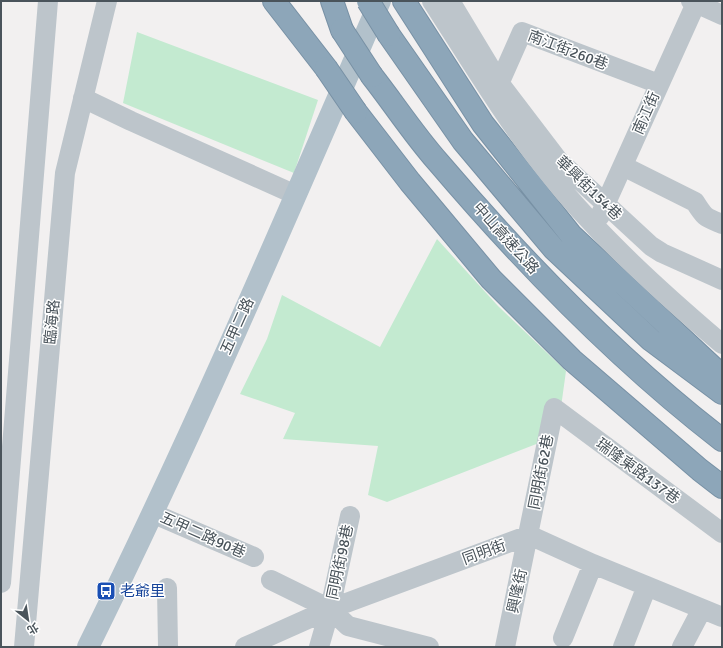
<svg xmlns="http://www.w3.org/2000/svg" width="723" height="648" font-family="Signika,'Noto Sans TC',sans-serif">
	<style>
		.green { fill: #c3ead0 }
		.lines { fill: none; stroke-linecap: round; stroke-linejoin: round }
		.highway-casing { stroke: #7891a5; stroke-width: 24 }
		.minor { stroke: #bdc5cb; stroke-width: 20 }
		.major { stroke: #b2c1cb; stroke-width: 22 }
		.highway { stroke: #8da6b9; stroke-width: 22 }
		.highway-bridge-casing { stroke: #7891a5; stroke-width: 24; stroke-linecap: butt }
		.highway-bridge { stroke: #8da6b9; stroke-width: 22 }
		.labels { text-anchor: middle; stroke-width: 3; stroke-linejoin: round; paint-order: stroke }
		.street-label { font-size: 15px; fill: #4a545b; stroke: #fff }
		.transit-label { font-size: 15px; fill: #164399; stroke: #fff; text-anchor: start }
	</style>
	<rect width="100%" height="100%" fill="#f2f0f0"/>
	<path class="green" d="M137,32L318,100L294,173L123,103Z
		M437,239L498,306L566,371L557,436L387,502L368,495L378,446L283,439L295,413L240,394L267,339L282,295L380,347Z"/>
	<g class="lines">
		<defs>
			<path id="highway" d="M274,1L326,68
				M332,1L342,30
				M404,1L483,124L571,235L722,376
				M389,35L463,141L554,249L651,340L722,393
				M372,76C394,104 414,135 438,162C524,263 617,359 722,440
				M356,112L410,182L491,279L572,360L700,470L722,487"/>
		</defs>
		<use href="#highway" class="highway-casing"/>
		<path class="minor" d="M432,1C470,60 506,120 549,174C599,236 662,293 722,344
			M450,1L500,84L558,160L651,246L662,253L722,280
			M691,1L722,15
			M495,93L522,32L659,84
			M83,98L131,121L296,195
			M623,166L695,202C705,218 705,217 722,224
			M600,216L697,1
			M152,513L254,557
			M271,580L330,609L348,626L429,647
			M1,583L48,1
			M167,588L168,647
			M563,638L593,564
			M24,647L65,173L107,1
			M245,647L330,609L529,535L593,564L722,617
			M319,647L330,609L350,516
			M505,647L554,408L722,533
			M623,647L647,586
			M682,647L702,609"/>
		<path class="major" d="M88,647C193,435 286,218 380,1"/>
		<use href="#highway" class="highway"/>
		<defs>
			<path id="highway-bridge" d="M368,1L389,35
				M342,30L372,76
				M326,68L356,112"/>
		</defs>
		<use href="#highway-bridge" class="highway-bridge-casing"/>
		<use href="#highway-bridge" class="highway-bridge"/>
	</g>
	<defs>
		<symbol id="bus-square" viewBox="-11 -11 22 22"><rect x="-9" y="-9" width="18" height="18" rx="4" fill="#1a4fb4" stroke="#fff"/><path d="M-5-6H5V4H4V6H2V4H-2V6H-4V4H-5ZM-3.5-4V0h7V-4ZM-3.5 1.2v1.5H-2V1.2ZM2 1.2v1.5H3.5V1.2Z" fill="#fff"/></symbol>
	</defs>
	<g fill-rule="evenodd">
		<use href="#bus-square" x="95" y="580" width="22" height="22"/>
	</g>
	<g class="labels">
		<g class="street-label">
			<text transform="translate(568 50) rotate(21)" y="5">南江街260巷</text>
			<text transform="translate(646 113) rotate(-66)" y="5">南江街</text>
			<text transform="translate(589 188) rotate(44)" y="5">華興街154巷</text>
			<text transform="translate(506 238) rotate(48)" y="5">中山高速公路</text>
			<text transform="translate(52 322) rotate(-85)" y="5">臨海路</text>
			<text transform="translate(237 326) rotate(-66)" y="5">五甲二路</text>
			<text transform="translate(638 471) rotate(36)" y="5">瑞隆東路137巷</text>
			<text transform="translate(541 472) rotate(-79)" y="5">同明街62巷</text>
			<text transform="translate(203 535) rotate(24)" y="5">五甲二路90巷</text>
			<text transform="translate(484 552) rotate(-20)" y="5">同明街</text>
			<text transform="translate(340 562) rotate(-78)" y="5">同明街98巷</text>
			<text transform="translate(517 591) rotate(-78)" y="5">興隆街</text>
		</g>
		<g class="transit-label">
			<text x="120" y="596">老爺里</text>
		</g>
	</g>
	<rect width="723" height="648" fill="none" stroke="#4a545b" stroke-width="4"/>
	<g transform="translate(28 620) rotate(150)" stroke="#ffffff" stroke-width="3" paint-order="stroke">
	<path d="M0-3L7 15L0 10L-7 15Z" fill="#4a545b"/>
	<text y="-6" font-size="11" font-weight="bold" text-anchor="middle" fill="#4a545b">北</text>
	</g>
</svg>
